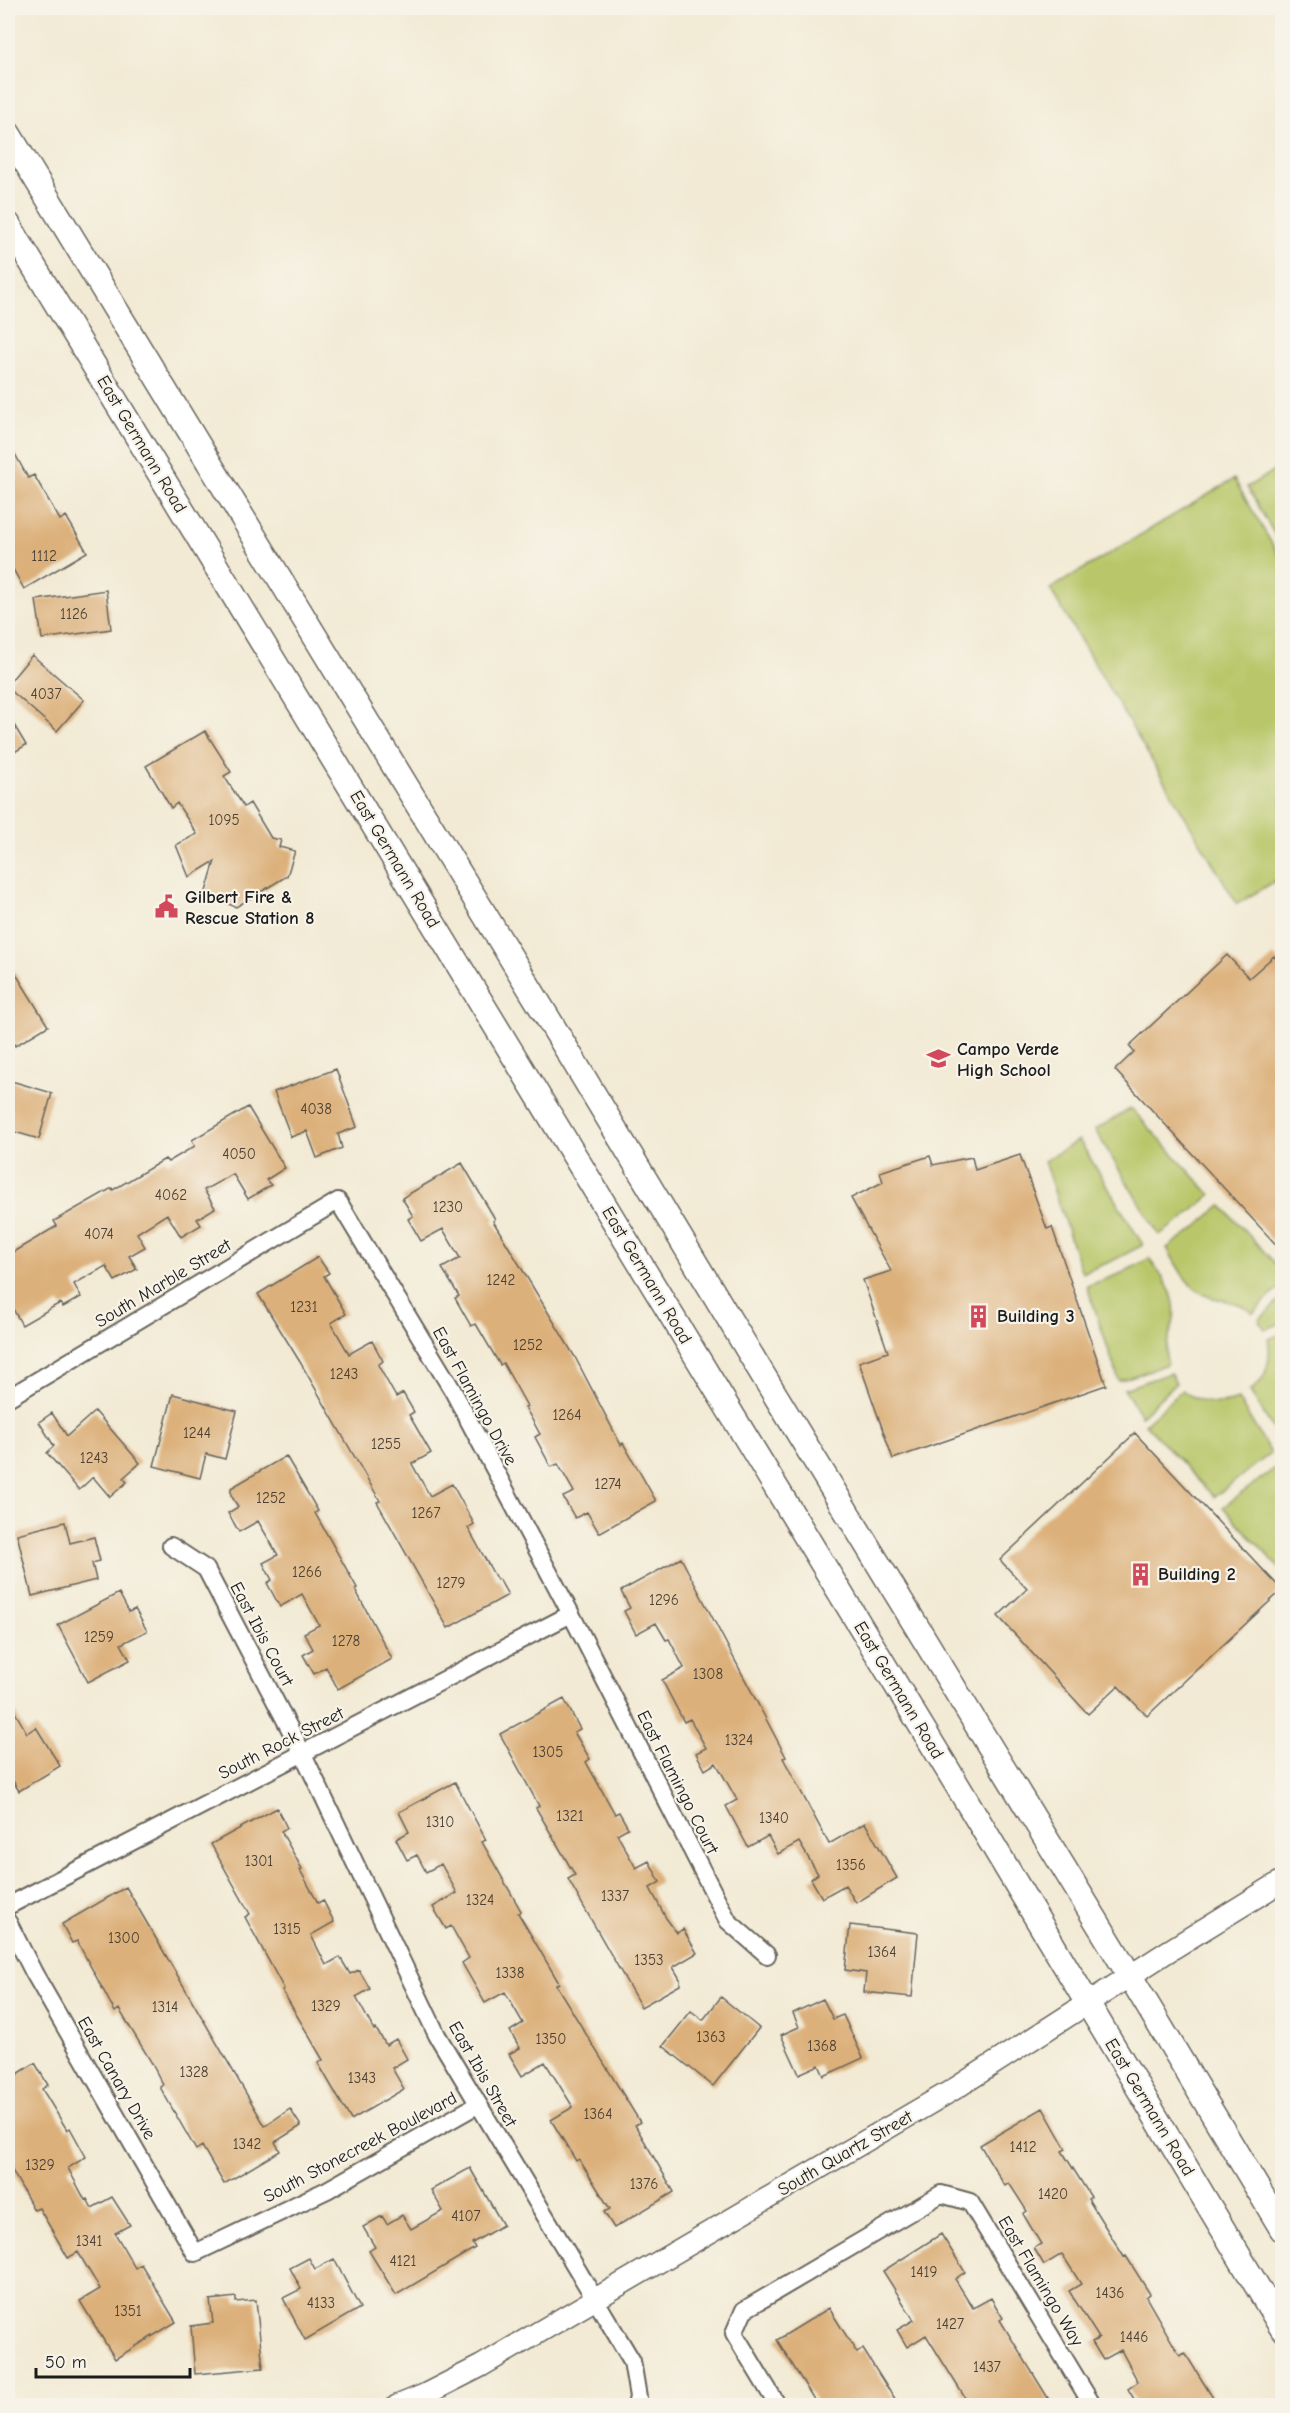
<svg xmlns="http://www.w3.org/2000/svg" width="1290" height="2413" font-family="'Comic Neue',sans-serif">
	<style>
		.green { fill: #b9c76a; stroke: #6a7243; stroke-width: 1.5 }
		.building { fill: #dcb07a }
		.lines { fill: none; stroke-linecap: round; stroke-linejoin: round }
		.minor-casing { stroke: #67645c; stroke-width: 20 }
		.tertiary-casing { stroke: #67645c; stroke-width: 24 }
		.secondary-casing { stroke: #67645c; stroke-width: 27 }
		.minor { stroke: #fff; stroke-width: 16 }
		.tertiary { stroke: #fff; stroke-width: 21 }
		.secondary { stroke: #fff; stroke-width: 24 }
		.labels { text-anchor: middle; stroke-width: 4.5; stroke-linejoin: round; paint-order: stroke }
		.number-label { font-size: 15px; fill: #4c4134 }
		.street-label { font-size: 18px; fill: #1c1c1c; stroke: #f7f3e8 }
		.poi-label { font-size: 18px; font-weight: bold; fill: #1c1c1c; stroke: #f7f3e8; text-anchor: start }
	</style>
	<rect width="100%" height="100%" fill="#f7f3e8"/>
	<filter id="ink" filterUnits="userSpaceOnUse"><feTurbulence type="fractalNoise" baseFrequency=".0167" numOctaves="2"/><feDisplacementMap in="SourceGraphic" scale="12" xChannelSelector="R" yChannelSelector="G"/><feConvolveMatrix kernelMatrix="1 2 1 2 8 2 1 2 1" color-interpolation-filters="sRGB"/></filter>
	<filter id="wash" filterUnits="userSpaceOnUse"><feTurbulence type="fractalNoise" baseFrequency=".008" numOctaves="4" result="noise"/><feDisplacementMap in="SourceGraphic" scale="24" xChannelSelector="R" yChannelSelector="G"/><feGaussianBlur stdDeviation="1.35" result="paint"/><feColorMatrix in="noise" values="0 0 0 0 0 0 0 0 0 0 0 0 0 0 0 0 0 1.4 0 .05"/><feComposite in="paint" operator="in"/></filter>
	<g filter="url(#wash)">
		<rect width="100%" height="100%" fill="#f2ead4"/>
		<path class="green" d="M1282,466V547L1247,487Z
			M1234,479L1282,561V877L1237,904L1050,589Z
			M1131,1108L1211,1195L1183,1219L1159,1235L1095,1130Z
			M1079,1140L1143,1245L1112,1261L1082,1273L1044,1161Z
			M1221,1205L1282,1271V1285L1253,1313C1241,1302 1228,1302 1213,1298C1188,1291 1179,1269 1167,1248L1193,1230Z
			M1150,1258C1161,1276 1178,1295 1174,1318C1171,1335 1163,1346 1167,1364L1119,1381L1087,1286L1122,1273Z
			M1282,1298V1323L1265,1329L1259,1320Z
			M1282,1334V1444L1250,1391C1267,1380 1272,1358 1268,1339Z
			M1170,1373L1176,1383L1141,1416L1124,1389Z
			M1182,1390C1198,1403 1219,1407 1238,1399L1271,1453L1214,1497L1145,1424Z
			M1278,1466L1282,1474V1571L1223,1507Z"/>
		<g id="blocks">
			<path class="building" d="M8,441L28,478L34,475L60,520L66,516L87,552L24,589L8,560Z
				M106,590L111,629L42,639L36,600Z
				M32,655L84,700L57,731L8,688V684Z
				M8,715L26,745L8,756Z
				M205,731L231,772L224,776L244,807L250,803L271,838L281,840L279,847L295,851L287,876L236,907L205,895L215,861L189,877L176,845L197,834L177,803L171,808L146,766Z
				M1227,955L1249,978L1274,956L1282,965V1251L1115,1070L1134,1052L1129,1046Z
				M8,961L48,1026L15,1046L8,1034Z
				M336,1069L357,1127L338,1134L342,1148L317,1158L307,1131L291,1137L274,1092Z
				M8,1080L52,1093L39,1139L8,1130Z
				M248,1107L285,1168L266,1180L271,1185L248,1199L233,1174L204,1190L215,1208L197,1219L201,1225L181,1237L167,1214L137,1233L145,1247L129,1256L137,1269L115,1281L106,1266L74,1284L81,1297L63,1307L60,1303L22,1325L8,1300V1255L57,1226L54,1221L112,1188L113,1190L165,1159L168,1162L195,1146L192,1140Z
				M1020,1155L1047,1229L1052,1227L1106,1385L893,1459L859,1362L888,1352L863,1280L891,1271L851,1198L883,1182L880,1172L930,1156L933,1165L972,1157L975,1170Z
				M462,1163L495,1219L493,1221L575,1357L621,1445L623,1443L656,1501L599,1533L587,1512L575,1518L563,1497L574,1492L558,1464L551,1467L535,1437L540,1434L525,1407L527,1406L503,1363L500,1365L476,1324L471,1326L455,1298L459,1296L442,1268L460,1258L443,1229L421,1241L408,1219L413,1216L402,1198Z
				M318,1257L329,1273L324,1276L346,1314L331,1323L349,1354L372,1341L383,1361L378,1365L396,1397L403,1393L414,1412L409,1415L431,1453L412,1464L430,1496L452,1484L474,1524L468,1528L497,1580L499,1579L508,1595L448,1628L377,1502L380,1501L300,1362L258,1294Z
				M173,1394L237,1411L225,1459L206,1454L200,1478L154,1466Z
				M95,1411L140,1463L123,1478L127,1482L110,1497L93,1477L79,1490L47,1453L54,1446L39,1422L52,1413L67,1436Z
				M1135,1433L1282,1590L1147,1716L1118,1686L1088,1714L998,1616L1027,1589L1000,1560Z
				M286,1456L318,1511L315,1513L357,1588L355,1589L392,1659L338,1689L326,1667L314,1674L303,1655L313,1649L304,1633L319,1625L302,1594L280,1607L267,1583L272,1580L263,1563L278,1555L258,1521L239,1532L228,1513L238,1507L231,1495V1488Z
				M65,1522L70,1543L94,1537L100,1561L92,1563L96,1580L32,1596L17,1534Z
				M681,1558L786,1757L783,1758L829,1844L865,1823L897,1878L856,1903L845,1885L822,1898L811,1879L818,1874L799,1842L778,1854L768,1836L748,1847L726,1806L737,1800L716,1763L705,1770L696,1753L706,1748L690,1719L684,1722L662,1680L684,1668L669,1639L666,1640L656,1623L636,1634L624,1611L630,1608L621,1591Z
				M119,1593L129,1612L135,1609L147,1631L121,1644L130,1660L88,1682L58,1625Z
				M564,1699L580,1729L574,1732L590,1759L586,1762L615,1814L619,1812L628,1828L617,1834L636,1868L649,1861L660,1882L650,1888L666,1918L677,1933L683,1929L697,1953L673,1967L680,1979V1985L641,2007L568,1879L575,1875L536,1808L539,1806L500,1734Z
				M8,1700L27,1733L36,1727L60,1766L19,1791L8,1773Z
				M455,1782L486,1840L482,1842L521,1911L518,1913L559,1983L556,1985L640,2122L635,2125L674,2192L614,2228L604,2212L610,2209L579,2159L576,2161L551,2120L573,2107L545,2062L522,2076L509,2054L520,2048L510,2031L523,2023L505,1992L485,2003L462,1963L469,1958L451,1926L446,1929L433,1907L457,1893L441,1864L426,1872L417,1855L407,1860L396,1839L409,1832L399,1812Z
				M277,1808L287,1828L281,1831L302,1869L300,1870L318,1903L323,1900L334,1922L311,1935L326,1965L340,1957L350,1974L359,1970L370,1989L356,1997L374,2030L376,2029L386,2045L396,2039L407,2059L392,2068L404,2089L351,2120L318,2063L323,2060L282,1990L284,1989L245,1917L250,1914L211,1844Z
				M126,1887L265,2126L290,2109L301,2126L275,2142L280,2151L224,2184L202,2146L196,2150L160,2087L163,2085L150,2060L119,2009L115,2012L77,1941L72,1943L62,1924Z
				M850,1925L918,1933L912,1997L864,1992L866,1973L845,1970Z
				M721,1997L759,2028L713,2086L663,2046L691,2011L703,2020Z
				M823,1999L833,2019L843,2015L863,2058L824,2076L819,2065L799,2074L781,2035L799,2027L793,2013Z
				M35,2063L48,2085L42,2089L67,2130L70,2128L86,2157L68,2168L85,2200L87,2199L92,2208L112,2197L130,2225L115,2233L135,2268L141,2264L176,2322L115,2359L80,2301L100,2289L78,2252L68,2258L39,2208L34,2210L8,2163V2080Z
				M1043,2108L1066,2149L1062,2151L1091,2197L1088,2199L1124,2257L1126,2256L1150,2294L1146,2297L1180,2356L1185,2353L1218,2406H1138L1128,2389L1138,2382L1121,2350L1103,2360L1092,2342L1099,2338L1069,2291L1081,2284L1062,2254L1044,2265L1034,2248L1041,2244L1023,2214L1027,2211L1009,2183L1005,2186L980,2145Z
				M470,2168L503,2225L472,2243L475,2248L396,2295L369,2251L375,2247L363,2227L382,2216L387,2224L402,2215L411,2229L443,2211L431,2190Z
				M941,2234L965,2272L955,2279L973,2308L991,2298L1003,2318L1000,2320L1053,2406H970L926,2335L907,2347L897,2330L914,2320L883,2271Z
				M309,2258L315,2269L334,2259L360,2308L305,2340L283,2298L301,2289L290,2268Z
				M236,2297V2302L256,2300L263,2368L195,2374L191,2326L213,2323L210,2300Z
				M829,2308L857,2353L863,2349L899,2406H818L777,2340Z"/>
		</g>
	</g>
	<g filter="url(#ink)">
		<use href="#blocks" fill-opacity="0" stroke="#67645c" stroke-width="1.5"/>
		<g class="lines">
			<defs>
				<path id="minor" d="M8,1398L338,1201L453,1391L571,1614L728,1921L767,1955
					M171,1546L206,1569L303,1754L437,2035L632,2361L638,2397L636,2406
					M8,1906L571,1614
					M8,1922L34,1973L195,2253L327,2190L477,2105
					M778,2406L734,2333L744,2310L941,2194L970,2202L1093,2406"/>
				<path id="tertiary" d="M397,2406L424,2395L481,2366L956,2088L1167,1952L1282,1881"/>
				<path id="secondary" d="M8,133L552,1025L766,1380L1130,1976L1282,2229
					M8,224L957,1785L1282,2328"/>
			</defs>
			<use href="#minor" class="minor-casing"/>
			<use href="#tertiary" class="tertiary-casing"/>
			<use href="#secondary" class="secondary-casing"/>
			<use href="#minor" class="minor"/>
			<use href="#tertiary" class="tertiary"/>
			<use href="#secondary" class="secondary"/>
		</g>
	</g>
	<defs>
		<symbol id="civic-bare" viewBox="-9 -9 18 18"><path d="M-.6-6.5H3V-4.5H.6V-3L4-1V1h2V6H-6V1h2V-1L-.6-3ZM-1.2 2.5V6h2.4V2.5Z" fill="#d1495b" stroke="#f7f3e8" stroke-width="2.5" paint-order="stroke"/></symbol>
		<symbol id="school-bare" viewBox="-9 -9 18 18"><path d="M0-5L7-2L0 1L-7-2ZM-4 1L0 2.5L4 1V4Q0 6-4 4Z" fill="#d1495b" stroke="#f7f3e8" stroke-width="2.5" paint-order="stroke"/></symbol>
		<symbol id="building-bare" viewBox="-9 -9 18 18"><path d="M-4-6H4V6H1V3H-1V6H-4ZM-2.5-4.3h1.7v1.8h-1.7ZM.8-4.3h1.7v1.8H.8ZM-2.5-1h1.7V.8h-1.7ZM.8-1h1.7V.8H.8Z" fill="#d1495b" stroke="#f7f3e8" stroke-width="2.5" paint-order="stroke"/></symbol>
	</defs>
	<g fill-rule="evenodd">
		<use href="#civic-bare" x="150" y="890" width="33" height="33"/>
		<use href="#school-bare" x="922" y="1042" width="33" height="33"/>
		<use href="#building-bare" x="962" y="1300" width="33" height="33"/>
		<use href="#building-bare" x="1124" y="1558" width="33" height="33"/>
	</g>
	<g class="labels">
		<g class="number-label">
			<text x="44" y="561">1112</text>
			<text x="74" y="619">1126</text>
			<text x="46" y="699">4037</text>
			<text x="224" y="825">1095</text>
			<text x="316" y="1114">4038</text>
			<text x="239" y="1159">4050</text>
			<text x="171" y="1200">4062</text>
			<text x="448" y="1212">1230</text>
			<text x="99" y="1239">4074</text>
			<text x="501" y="1285">1242</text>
			<text x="304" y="1312">1231</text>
			<text x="528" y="1350">1252</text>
			<text x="344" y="1379">1243</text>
			<text x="567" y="1420">1264</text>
			<text x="197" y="1438">1244</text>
			<text x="386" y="1449">1255</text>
			<text x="94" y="1463">1243</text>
			<text x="608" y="1489">1274</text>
			<text x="271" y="1503">1252</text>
			<text x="426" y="1518">1267</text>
			<text x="307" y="1577">1266</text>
			<text x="451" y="1588">1279</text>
			<text x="664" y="1605">1296</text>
			<text x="99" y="1642">1259</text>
			<text x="346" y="1646">1278</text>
			<text x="708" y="1679">1308</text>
			<text x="739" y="1745">1324</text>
			<text x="548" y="1757">1305</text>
			<text x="570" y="1821">1321</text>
			<text x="774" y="1823">1340</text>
			<text x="440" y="1827">1310</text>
			<text x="259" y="1866">1301</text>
			<text x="851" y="1870">1356</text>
			<text x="615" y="1901">1337</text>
			<text x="480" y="1905">1324</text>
			<text x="287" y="1934">1315</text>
			<text x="124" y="1943">1300</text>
			<text x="882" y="1957">1364</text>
			<text x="649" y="1965">1353</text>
			<text x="510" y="1978">1338</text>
			<text x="326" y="2011">1329</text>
			<text x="165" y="2012">1314</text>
			<text x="711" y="2042">1363</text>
			<text x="551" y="2044">1350</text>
			<text x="822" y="2051">1368</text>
			<text x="194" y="2077">1328</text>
			<text x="362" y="2083">1343</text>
			<text x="598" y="2119">1364</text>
			<text x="247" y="2149">1342</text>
			<text x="1023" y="2152">1412</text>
			<text x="40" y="2170">1329</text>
			<text x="644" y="2189">1376</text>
			<text x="1053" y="2199">1420</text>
			<text x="466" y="2221">4107</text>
			<text x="89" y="2246">1341</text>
			<text x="403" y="2266">4121</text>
			<text x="924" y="2277">1419</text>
			<text x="1110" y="2298">1436</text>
			<text x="321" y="2308">4133</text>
			<text x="128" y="2316">1351</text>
			<text x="950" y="2329">1427</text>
			<text x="1134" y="2342">1446</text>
			<text x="987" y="2372">1437</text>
		</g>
		<g class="street-label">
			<text transform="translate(142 444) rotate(59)" y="6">East Germann Road</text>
			<text transform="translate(395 859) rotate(59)" y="6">East Germann Road</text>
			<text transform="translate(647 1275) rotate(59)" y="6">East Germann Road</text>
			<text transform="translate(163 1283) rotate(-31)" y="6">South Marble Street</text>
			<text transform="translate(475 1396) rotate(61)" y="6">East Flamingo Drive</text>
			<text transform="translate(262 1634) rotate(62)" y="6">East Ibis Court</text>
			<text transform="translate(899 1690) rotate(59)" y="6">East Germann Road</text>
			<text transform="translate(281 1743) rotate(-27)" y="6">South Rock Street</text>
			<text transform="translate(678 1782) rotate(63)" y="6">East Flamingo Court</text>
			<text transform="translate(483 2074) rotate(60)" y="6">East Ibis Street</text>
			<text transform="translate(117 2078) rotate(60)" y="6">East Canary Drive</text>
			<text transform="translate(1150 2107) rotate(59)" y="6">East Germann Road</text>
			<text transform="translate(360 2147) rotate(-28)" y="6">South Stonecreek Boulevard</text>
			<text transform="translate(845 2153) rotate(-30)" y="6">South Quartz Street</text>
			<text transform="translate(1041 2281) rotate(59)" y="6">East Flamingo Way</text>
		</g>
		<g class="poi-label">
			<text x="185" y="903">Gilbert Fire &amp;<tspan x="185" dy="21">Rescue Station 8</tspan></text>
			<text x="957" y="1055">Campo Verde<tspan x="957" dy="21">High School</tspan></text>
			<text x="997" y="1322">Building 3</text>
			<text x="1158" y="1580">Building 2</text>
		</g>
	</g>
	<rect width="1290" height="2413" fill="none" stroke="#f7f3e8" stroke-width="30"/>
	<path d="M36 2368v9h154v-9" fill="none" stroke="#1c1c1c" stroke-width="3"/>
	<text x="45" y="2368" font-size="18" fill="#1c1c1c" stroke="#f7f3e8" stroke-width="4.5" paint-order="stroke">50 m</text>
</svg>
